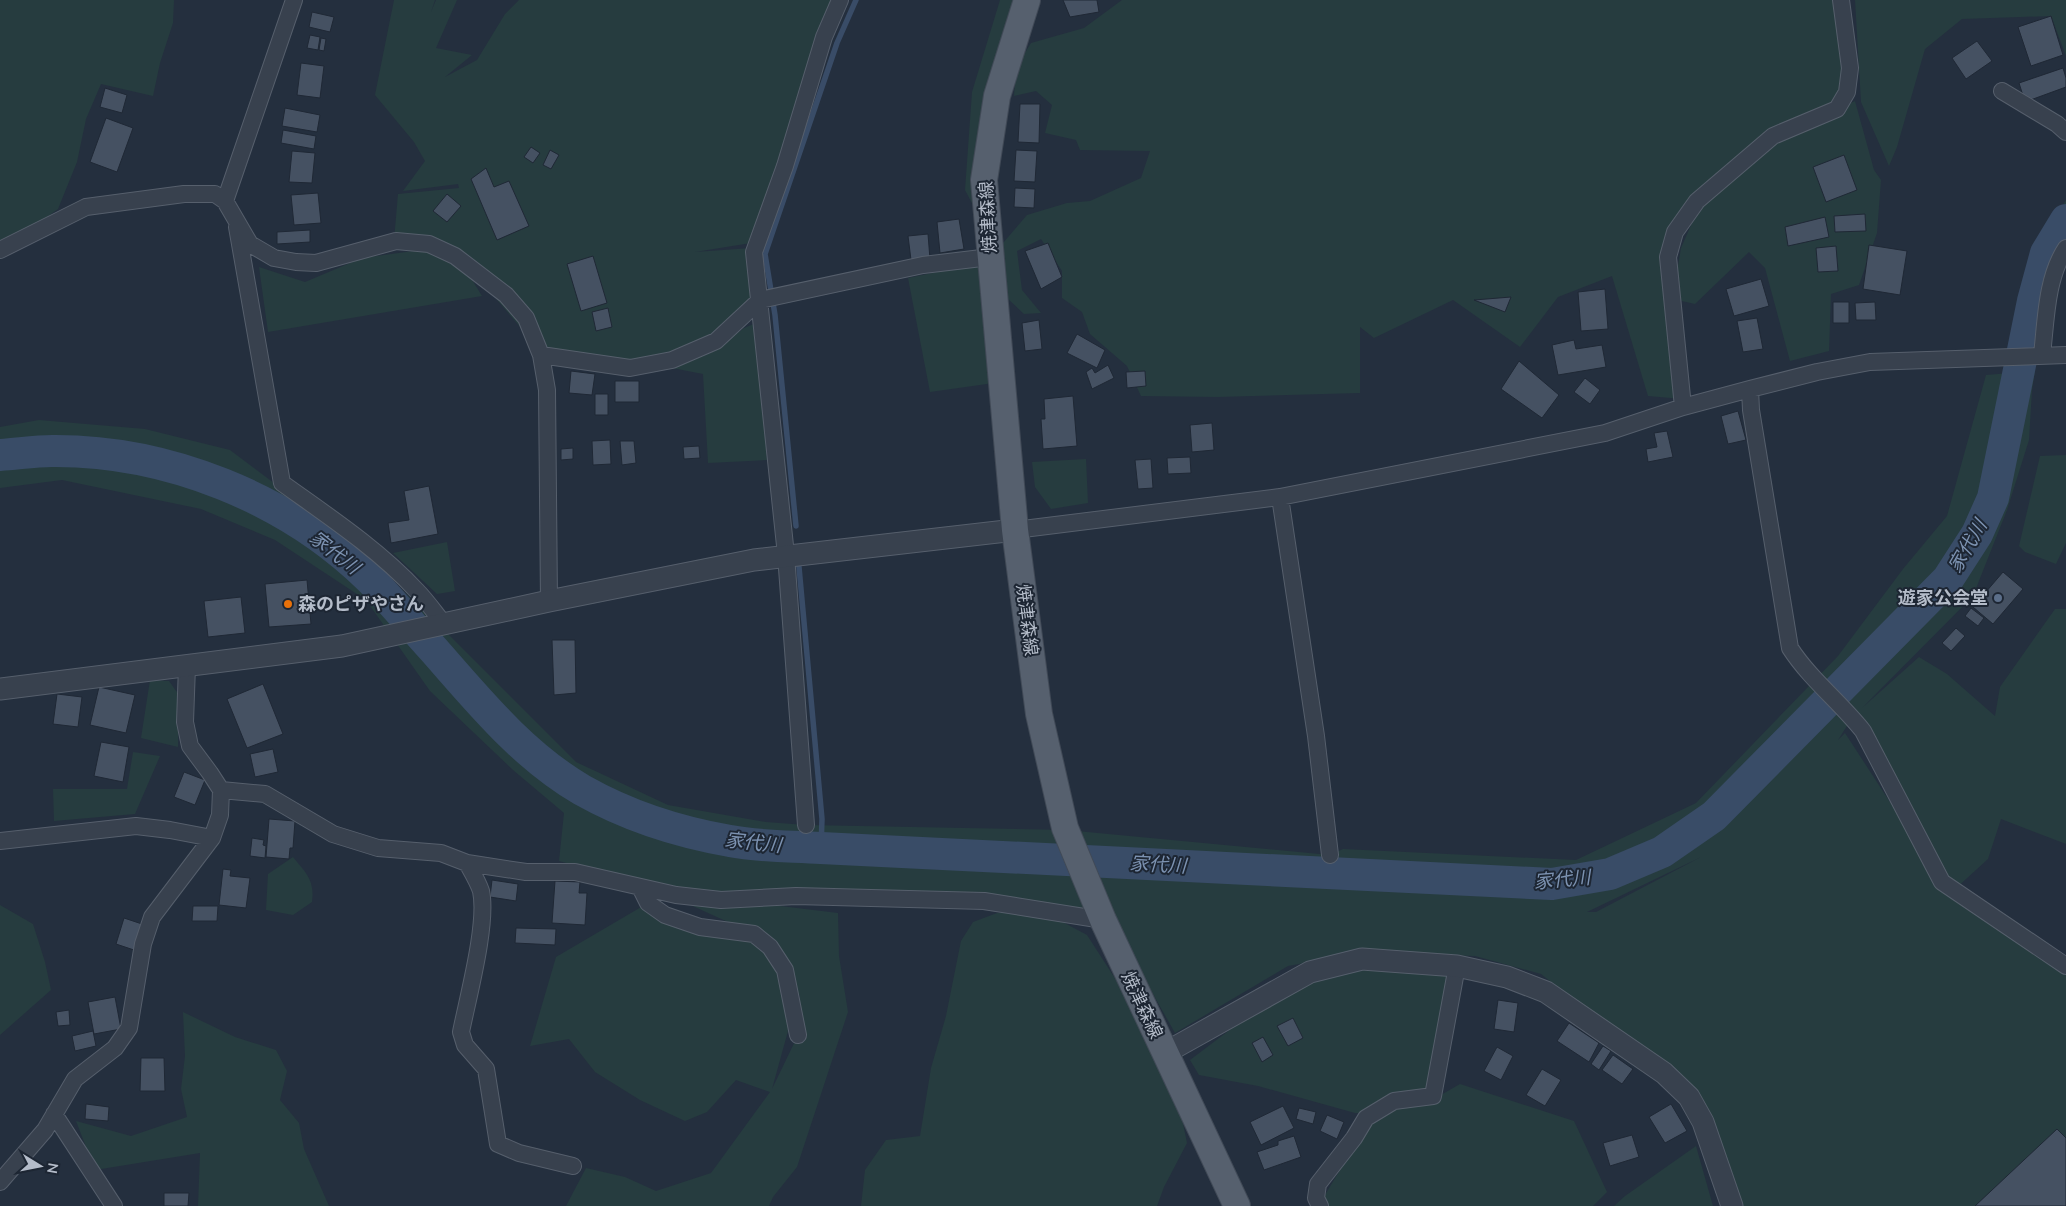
<svg xmlns="http://www.w3.org/2000/svg" width="2066" height="1206" font-family="'Nunito Sans','Noto Sans JP',sans-serif">
	<style>
		.green { fill: #263c3f; fill-rule: evenodd }
		.lines { fill: none; stroke-linecap: round; stroke-linejoin: round }
		.stream { stroke: #394c67; stroke-width: 5.5 }
		.river { stroke: #394c67; stroke-width: 32 }
		.building { fill: #455162; stroke: #1f2835 }
		.minor-casing { stroke: #565f6c; stroke-width: 18 }
		.tertiary-casing { stroke: #565f6c; stroke-width: 23 }
		.primary-casing { stroke: #414a57; stroke-width: 28 }
		.minor { stroke: #38414e; stroke-width: 16 }
		.tertiary { stroke: #38414e; stroke-width: 21 }
		.primary { stroke: #56606e; stroke-width: 26 }
		.service-dot { fill: #5c6f8a; stroke: #1d2633; stroke-width: 2 }
		.food-dot { fill: #e8710a; stroke: #1d2633; stroke-width: 2 }
		.labels { text-anchor: middle; stroke-width: 4; stroke-linejoin: round; paint-order: stroke }
		.street-label { font-size: 18px; fill: #b4bcc9; stroke: #1d2633 }
		.poi-label { font-size: 18px; font-weight: bold; fill: #b4bcc9; stroke: #1d2633; text-anchor: end }
		.water-label { font-size: 19px; font-style: italic; fill: #7c92b1; stroke: #1d2633 }
	</style>
	<rect width="100%" height="100%" fill="#242f3e"/>
	<path class="green" d="M0,0H174L173,23L160,63L153,96L101,84L86,119L77,162L58,209L36,225L0,241Z
		M394,0H435L431,12L436,0H457L436,48L472,55L445,77L477,60L505,14L519,0H832L787,131L774,181L751,243L695,252L751,248L752,296L711,344L664,362L545,356L451,246L394,241L398,194L459,188L458,184L403,191L425,161L414,142L375,95Z
		M1000,0H1018L975,209L965,190L972,92Z
		M1122,0H1841L1847,92L1811,122L1855,101L1874,170L1881,180L1877,233L1859,285L1831,294L1829,351L1790,361L1765,268L1749,252L1695,304L1673,299L1682,399L1648,396L1612,276L1558,297L1520,347L1453,300L1374,338L1360,327V393L1217,397L1141,396L1127,366L1090,334L1082,312L1062,298V271L1041,239L1017,251L1022,290L1041,313L1024,314L1006,297L999,274L1003,243L1027,215L1067,203L1090,201L1141,178L1150,151L1080,150L1076,140L1045,133L1052,105L1036,91L1014,96L1016,67L1031,43L1084,28ZM1703,198L1681,248L1673,296L1675,232Z
		M1855,0H2066V56L2051,16L1962,19L1925,49L1897,147L1889,166L1861,102Z
		M2066,200V245L2041,342L2013,336L2039,246Z
		M428,249L466,270L482,296L268,332L259,267L305,282L362,258Z
		M981,263L994,383L930,392L908,278Z
		M756,323C760,369 763,414 767,460L708,463L703,374L672,368L715,351L744,328Z
		M2035,371L2032,390L2029,440L2007,510L1973,596L1862,708L1919,657L1947,674L1995,716L2000,687L2055,609H2066V844L2001,819L1988,859L1954,890L2066,959V1206H1732L1689,1092L1541,974L1475,956L1360,953L1288,966L1175,1033L1109,916L1042,911L1087,935L1171,1065L1187,1143L1164,1187L1157,1206H861L865,1170L886,1140L920,1136L931,1068L946,1016L961,941L973,922L997,913L1036,910L722,899L838,913L839,956L848,1012L797,1167L773,1197L769,1206H566L586,1168L625,1177L656,1191L711,1173L770,1092L736,1080L707,1112L685,1121L640,1100L595,1072L569,1039L530,1046L556,957L648,903L672,924L752,933L662,892L684,894L559,861L564,813L513,770L430,691L366,600L275,540L201,509L62,480L0,488V427L39,420L145,429L230,450L310,510L375,564L450,636L576,762L668,805L766,822L806,825L1066,830L1330,855L1343,849L1576,860L1696,803L1838,656L1903,569L1947,516L1986,375ZM1852,718L1942,882L1845,733L1838,740ZM1701,857L1596,912H1587ZM786,977L800,996L798,1035L772,1089L788,1031Z
		M2066,455V543L2056,564L2025,552L2019,546L2040,456Z
		M1086,459L1088,503L1051,509L1035,487L1032,462Z
		M447,542L455,591L437,594L393,553Z
		M150,680L169,681L179,695L178,747L141,738Z
		M133,752L160,756L135,814L54,821L53,789H127Z
		M293,857C306,873 315,880 312,902L293,915L266,910L268,874Z
		M0,905L33,924L45,962L51,990L0,1035Z
		M1372,960L1448,965L1433,1096L1434,1099L1460,1084L1574,1121L1607,1192L1593,1206H1326L1322,1200L1374,1113H1355L1258,1086L1199,1075L1190,1060L1231,1029L1312,978Z
		M183,1012L235,1037L276,1050L287,1071L280,1100L299,1123L304,1149L329,1206H198L200,1153L95,1170L76,1121L131,1136L187,1117L181,1089L185,1056Z
		M1696,1146L1713,1206H1614L1625,1196Z"/>
	<g class="lines">
		<path class="stream" d="M796,526L775,315L765,254L837,43L856,0
			M799,567L822,819L821,848"/>
		<path class="river" d="M0,455C17,454 35,451 52,451C167,450 287,498 369,578C391,600 412,626 433,649C478,700 522,755 582,790C628,816 678,832 730,841C760,847 791,846 821,848L1552,884L1610,874L1662,852L1714,816L1948,579L1977,534L1993,498L2033,301L2046,253L2066,220"/>
	</g>
	<path class="building" d="M1063,0H1097L1099,12L1070,17Z
		M312,12L334,17L330,32L309,27Z
		M2051,16L2063,55L2031,66L2018,27Z
		M310,35L320,37L318,50L307,48Z
		M321,38L326,39L324,51L319,50Z
		M1977,41L1992,61L1966,79L1952,58Z
		M301,63L324,66L320,98L297,95Z
		M2063,68L2066,78V87L2025,102L2019,83Z
		M105,88L127,95L122,113L100,107Z
		M1020,104H1040L1039,143L1018,142Z
		M285,108L320,115L317,132L282,126Z
		M106,118L133,128L117,172L90,162Z
		M283,130L316,136L314,149L281,143Z
		M531,147L540,153L533,163L524,157Z
		M550,150L559,155L551,169L543,165Z
		M1016,150L1037,151L1035,182L1014,181Z
		M292,151L315,153L312,183L289,182Z
		M1844,155L1857,190L1826,202L1813,167Z
		M486,168L494,187L509,181L529,226L497,240L471,179Z
		M1015,188L1035,189L1034,208L1014,207Z
		M318,193L321,223L294,225L291,195Z
		M447,194L461,206L447,222L433,211Z
		M1865,214L1866,231L1835,232L1834,216Z
		M1825,217L1829,237L1788,246L1785,227Z
		M959,219L964,249L940,253L937,222Z
		M310,230V242L277,244V232Z
		M928,234L930,259L911,260L908,236Z
		M1048,243L1062,277L1041,289L1025,251Z
		M1869,245L1907,251L1900,295L1863,289Z
		M1836,246L1838,271L1818,272L1816,248Z
		M593,256L607,303L581,311L567,264Z
		M1761,279L1769,306L1734,316L1726,289Z
		M1605,289L1608,329L1581,331L1578,292Z
		M1511,297L1505,312L1474,300Z
		M1833,302H1849V323H1833Z
		M1875,302L1876,320H1856L1855,303Z
		M608,308L612,327L596,331L592,312Z
		M1757,318L1763,349L1743,352L1737,321Z
		M1039,320L1042,349L1025,351L1022,323Z
		M1077,334L1105,350L1097,368L1067,353Z
		M1574,340L1576,349L1602,345L1606,367L1558,375L1552,345Z
		M1519,361L1559,395L1542,418L1501,389Z
		M1108,365L1114,378L1092,389L1086,372L1092,368L1095,373Z
		M571,371L595,374L592,395L569,393Z
		M1145,371L1146,386L1127,388L1126,372Z
		M1585,378L1600,390L1590,404L1574,392Z
		M615,381H639V402H615Z
		M595,394H608V415H595Z
		M1073,396L1077,446L1043,449L1041,419H1045L1044,399Z
		M1738,411L1746,440L1728,444L1721,416Z
		M1212,423L1214,450L1192,452L1190,425Z
		M1667,431L1673,457L1648,462L1646,449L1657,447L1654,433Z
		M610,440L611,464L593,465L592,441Z
		M620,441H634L636,463L622,465Z
		M699,446L700,458L684,459L683,447Z
		M573,448V459L561,460V449Z
		M1190,457L1191,473L1168,474L1167,458Z
		M1151,459L1153,488L1138,489L1135,460Z
		M429,486L438,534L391,543L388,523L409,520L404,491Z
		M2003,572L2023,589L1993,624L1973,607Z
		M307,580L311,624L269,627L265,584Z
		M241,597L245,633L208,637L204,601Z
		M1971,608L1984,618L1978,626L1965,616Z
		M1956,628L1965,636L1951,651L1942,643Z
		M552,640H575L576,693L554,695Z
		M263,684L283,734L247,748L227,699Z
		M99,687L135,695L126,733L90,725Z
		M57,694L82,697L78,727L53,724Z
		M101,742L129,747L123,782L94,776Z
		M273,749L278,772L255,777L250,754Z
		M184,772L205,780L195,805L174,797Z
		M269,819L295,821L293,848H290L289,859L266,857Z
		M252,838L264,840L263,845L266,846L265,858L250,856Z
		M223,869L231,870L230,876L250,878L246,908L219,905Z
		M492,880L518,884L516,901L490,897Z
		M555,881L580,882L579,893H587L585,925L552,923Z
		M193,906H218L217,921H192Z
		M124,918L142,924L134,950L116,944Z
		M516,928L556,929L555,945L515,943Z
		M115,997L121,1029L94,1034L88,1002Z
		M1498,1000L1518,1003L1514,1032L1494,1029Z
		M69,1010L70,1025L58,1026L56,1012Z
		M1293,1018L1303,1038L1288,1046L1277,1026Z
		M1569,1023L1599,1043L1589,1062L1557,1041Z
		M93,1031L96,1046L75,1051L72,1036Z
		M1263,1037L1273,1055L1262,1062L1252,1043Z
		M1603,1046L1611,1051L1599,1070L1591,1064Z
		M1497,1047L1513,1056L1501,1080L1484,1071Z
		M1613,1055L1633,1069L1622,1084L1602,1070Z
		M141,1058H164L165,1091H140Z
		M1542,1069L1561,1080L1545,1106L1526,1095Z
		M86,1104L109,1107L108,1121L85,1119Z
		M1671,1104L1687,1131L1665,1143L1649,1117Z
		M1283,1106L1294,1128L1261,1145L1250,1122Z
		M1299,1108L1316,1112L1313,1124L1296,1119Z
		M1327,1115L1344,1122L1337,1139L1320,1131Z
		M2057,1129L2066,1138V1206H1975Z
		M1632,1135L1639,1157L1610,1166L1603,1143Z
		M1294,1136L1301,1157L1264,1170L1257,1152L1278,1145V1141Z
		M164,1193H189L188,1206H164Z"/>
	<g class="lines">
		<defs>
			<path id="minor" d="M2002,91L2057,124L2066,132
				M225,201L294,0
				M237,227L282,483C328,516 378,549 417,591C427,601 435,613 444,624
				M0,250L86,207L184,194H215L225,201L250,244L274,258L296,262L316,263L396,241L429,244L455,256L506,295L526,318L541,355L547,390L549,601
				M541,355L630,368L672,360L716,341L760,300L923,265L990,257
				M2042,355C2046,321 2046,278 2066,248
				M1750,389L1751,410L1790,648C1810,679 1840,702 1863,731L1942,882L2066,966
				M1683,407L1668,257L1675,232L1697,201L1773,136L1837,109L1847,92L1850,68L1841,0
				M1280,497L1316,736L1330,855
				M1015,530L1280,497L1605,433L1683,407L1750,389L1817,372L1870,362L2066,355
				M221,790L265,794L333,834L378,848L441,853L467,863L526,872H575L676,895L721,900L796,896L984,901L1103,920
				M806,825L786,555L754,252L785,166L824,37L840,0
				M0,841L136,826L170,830L212,838
				M467,863C472,872 478,882 481,891C488,923 468,997 461,1032L465,1045L486,1069L498,1144L519,1153L573,1166
				M640,887L648,903L665,915L700,927L754,934L770,947L785,970L798,1035
				M54,1114L114,1206
				M0,1182L45,1130L75,1079L115,1048L129,1028L143,944L152,917L212,838L220,815L221,790L210,773L190,746L185,722L187,666
				M1320,1206L1316,1198L1318,1184L1354,1138L1366,1118L1394,1101L1433,1096L1457,966"/>
			<path id="tertiary" d="M0,689L342,646L549,601L754,560L1015,530
				M1165,1053L1310,972L1362,959L1457,966L1507,977L1546,992L1664,1073L1689,1097L1703,1122L1732,1206"/>
			<path id="primary" d="M1027,0L997,96L984,180L1015,530L1039,714L1065,828L1103,920L1237,1206"/>
		</defs>
		<use href="#minor" class="minor-casing"/>
		<use href="#tertiary" class="tertiary-casing"/>
		<use href="#primary" class="primary-casing"/>
		<use href="#minor" class="minor"/>
		<use href="#tertiary" class="tertiary"/>
		<use href="#primary" class="primary"/>
	</g>
	<circle class="service-dot" cx="1998" cy="598" r="5"/>
	<circle class="food-dot" cx="288" cy="604" r="5"/>
	<g class="labels">
		<g class="street-label">
			<text transform="translate(988 217) rotate(-93)" y="6">焼津森線</text>
			<text transform="translate(1027 620) rotate(83)" y="6">焼津森線</text>
			<text transform="translate(1142 1005) rotate(65)" y="6">焼津森線</text>
		</g>
		<g class="poi-label">
			<text x="1988" y="604">遊家公会堂</text>
			<text x="298" y="610" text-anchor="start">森のピザやさん</text>
		</g>
		<g class="water-label">
			<text transform="translate(1967 546) rotate(-60)" y="7">家代川</text>
			<text transform="translate(335 552) rotate(38)" y="7">家代川</text>
			<text transform="translate(753 842) rotate(6)" y="7">家代川</text>
			<text transform="translate(1158 864) rotate(3)" y="7">家代川</text>
			<text transform="translate(1562 879) rotate(-5)" y="7">家代川</text>
		</g>
	</g>
	<g transform="translate(40 1166) rotate(100)" stroke="#1d2633" stroke-width="4" paint-order="stroke">
	<path d="M0-4L9 19L0 12L-9 19Z" fill="#b4bcc9"/>
	<text y="-8" font-size="14" font-weight="bold" text-anchor="middle" fill="#b4bcc9">N</text>
	</g>
</svg>
